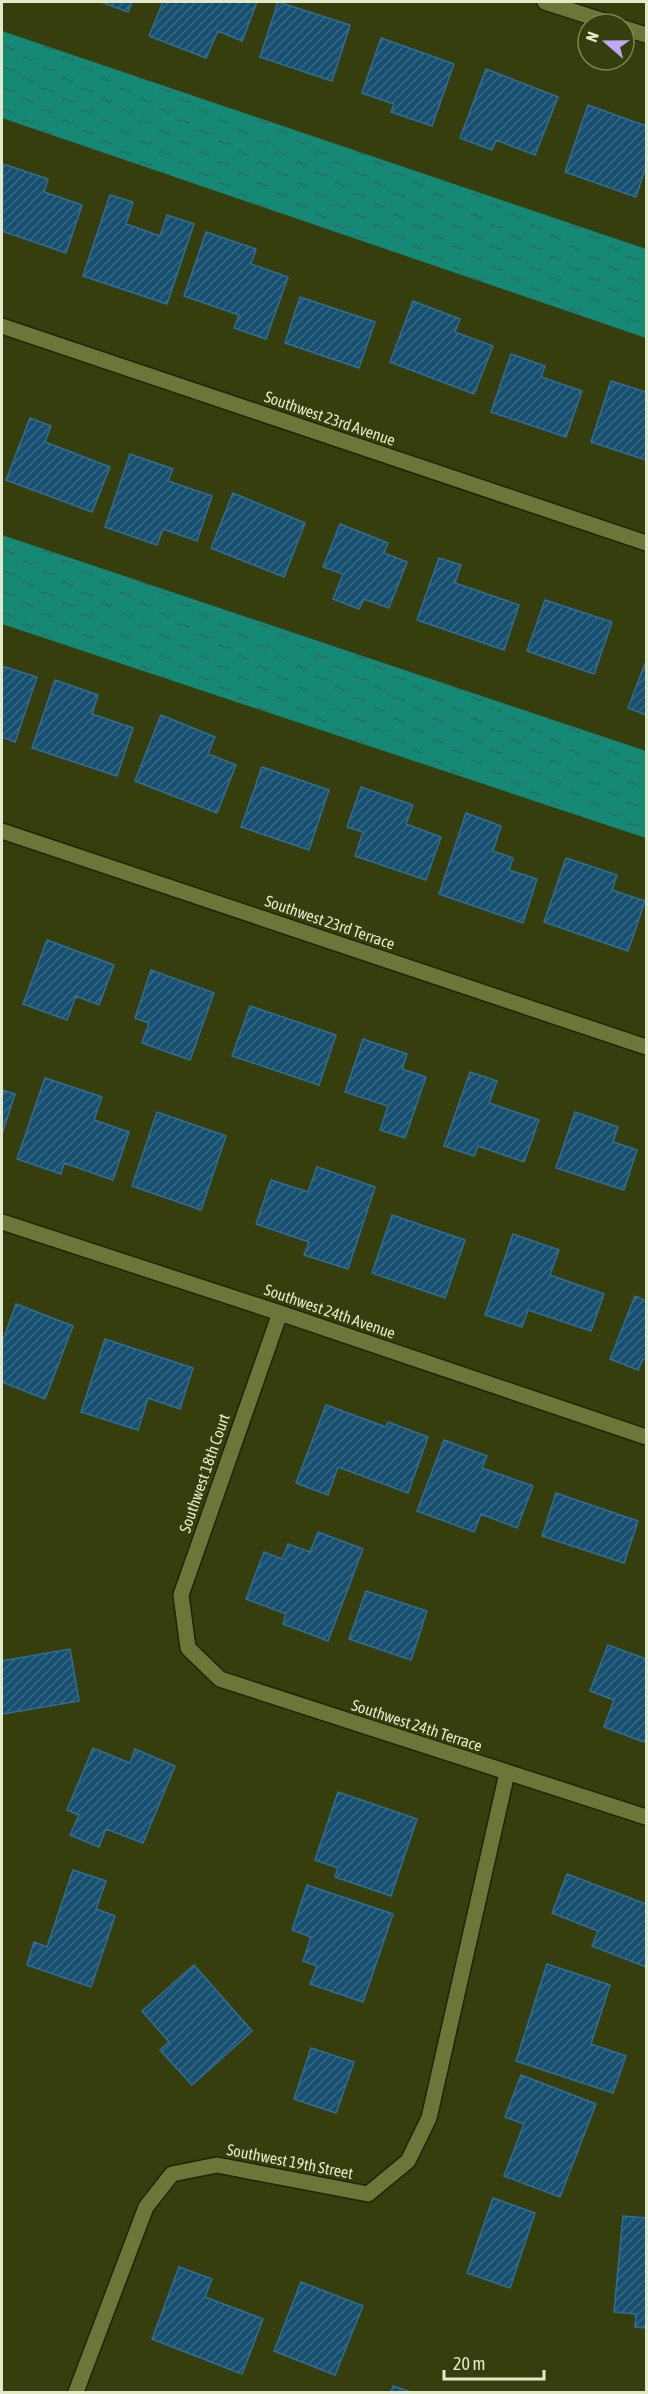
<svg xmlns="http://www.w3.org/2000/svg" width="648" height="2394" font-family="'Asap Condensed',sans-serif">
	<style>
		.water { fill: url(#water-ripples) }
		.building { fill: url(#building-hatch); stroke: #306e94; stroke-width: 1.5 }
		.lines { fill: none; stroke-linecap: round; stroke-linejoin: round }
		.minor-casing { stroke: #1f2403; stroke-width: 18 }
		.minor { stroke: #6b7739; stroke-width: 15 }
		.labels { text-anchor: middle; stroke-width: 5; stroke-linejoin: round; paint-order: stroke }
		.street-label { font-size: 16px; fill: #e2eac9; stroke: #363e0e }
	</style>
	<defs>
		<pattern id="water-ripples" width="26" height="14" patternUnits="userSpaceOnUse" patternTransform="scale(1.5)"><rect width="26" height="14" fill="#158876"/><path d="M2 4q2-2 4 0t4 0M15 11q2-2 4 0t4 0" fill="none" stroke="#286e5f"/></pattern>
		<pattern id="building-hatch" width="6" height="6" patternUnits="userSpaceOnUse" patternTransform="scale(1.5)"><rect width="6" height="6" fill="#164f70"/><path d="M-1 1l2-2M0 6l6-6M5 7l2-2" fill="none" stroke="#386883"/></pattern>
	</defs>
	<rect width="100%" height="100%" fill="#363e0e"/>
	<path class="water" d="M2,31L646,249V338L2,118Z
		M2,535L646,751V838L2,624Z"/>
	<path class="building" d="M101,2H132L128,12Z
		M163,2H257L242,41L218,31L206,58L149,36Z
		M278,2L350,25L332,81L260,57Z
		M381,38L454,64L432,126L391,112L394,104L362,93Z
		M486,69L558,97L535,155L496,140L492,150L460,138Z
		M588,105L646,126V166L636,197L565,172Z
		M3,164L48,179L44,192L82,205L66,253L2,231Z
		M110,195L133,202L126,224L160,236L167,215L194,224L167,304L83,276Z
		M206,232L256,249L251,264L288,277L266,339L234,328L239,315L184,296Z
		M300,297L375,322L359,368L285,343Z
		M413,301L460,319L455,332L493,346L474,394L390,362Z
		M511,354L545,366L541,377L582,391L566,437L491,412Z
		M611,381L646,392V460L591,442Z
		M30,418L51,426L45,442L110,467L92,512L6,480Z
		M130,454L173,469L168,481L212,496L197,541L163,529L157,545L105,527Z
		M233,493L305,523L284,577L211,548Z
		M340,524L388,543L384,553L407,562L389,608L364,599L359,609L333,599L343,574L323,567Z
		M439,558L461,565L455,583L519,605L504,650L417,620Z
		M545,600L612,622L594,674L527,651Z
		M646,661V715L628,708Z
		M2,666L37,677L15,742L2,737Z
		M55,680L98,695L92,714L133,728L117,776L32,748Z
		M161,715L215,737L208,754L236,765L217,813L135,781Z
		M262,767L329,790L309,850L241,827Z
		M361,787L413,805L406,824L441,837L426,880L355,856L363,832L347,827Z
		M466,813L501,826L493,851L513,858L509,870L537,879L523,923L439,894Z
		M566,858L617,875L612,890L645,901L628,951L544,922Z
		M47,940L114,965L99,1005L76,996L67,1020L23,1004Z
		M151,970L214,993L190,1060L142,1043L149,1023L135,1018Z
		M250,1006L336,1035L319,1085L232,1056Z
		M363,1039L407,1054L402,1069L426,1077L405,1138L380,1130L388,1106L345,1092Z
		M470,1072L497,1081L489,1103L539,1120L524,1162L478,1146L474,1156L444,1146Z
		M45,1078L102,1097L94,1120L129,1132L113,1180L64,1163L61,1174L17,1159Z
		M2,1090L15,1094L2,1134Z
		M157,1112L226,1136L201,1210L132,1186Z
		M575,1112L618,1127L613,1142L637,1150L624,1190L556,1168Z
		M317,1167L375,1187L348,1269L304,1255L309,1242L256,1224L271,1180L308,1192Z
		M392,1215L465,1240L445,1298L372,1273Z
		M513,1234L559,1250L550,1275L604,1294L591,1331L528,1310L522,1327L485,1315Z
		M635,1296L646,1301V1360L643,1359L638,1370L610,1359Z
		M16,1304L73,1326L45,1399L2,1382V1343Z
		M105,1339L193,1368L180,1409L148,1398L138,1430L81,1412Z
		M326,1405L386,1427L388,1422L428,1437L408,1493L338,1467L328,1495L296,1483Z
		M444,1440L487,1456L482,1468L533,1486L517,1528L481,1514L474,1532L417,1511Z
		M556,1493L638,1521L624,1563L542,1536Z
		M318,1532L363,1549L328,1641L283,1624L286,1614L246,1599L264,1552L282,1559L288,1544L310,1552Z
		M366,1591L427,1611L411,1660L349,1639Z
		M608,1645L646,1659V1737L644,1742L604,1727L614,1700L590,1691Z
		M70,1649L79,1701L2,1714V1661Z
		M93,1748L130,1763L135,1749L175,1766L143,1843L106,1829L99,1847L70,1835L79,1815L67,1810Z
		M338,1792L417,1819L391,1896L335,1877L338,1868L315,1860Z
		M73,1870L106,1881L96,1909L115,1916L91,1987L27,1965L34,1942L47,1947Z
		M567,1874L646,1904V1967L592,1946L598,1931L552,1913Z
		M307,1885L393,1914L363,2002L310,1984L317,1966L303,1961L311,1937L292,1930Z
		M547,1964L610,1985L591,2044L626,2056L613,2093L516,2061Z
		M194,1965L252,2031L192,2085L160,2050L169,2042L142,2011Z
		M311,2048L354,2062L336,2113L294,2099Z
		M521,2075L596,2104L560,2197L504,2176L524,2124L505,2117Z
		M493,2198L535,2213L510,2288L467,2273Z
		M623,2216L646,2218V2328L635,2327L636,2314L614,2312Z
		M179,2267L212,2279L205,2297L263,2319L242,2374L152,2339Z
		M301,2282L363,2306L335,2375L274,2351Z
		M393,2386L411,2392H391Z"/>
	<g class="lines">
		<defs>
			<path id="minor" d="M545,2L613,24
				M624,28L646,35
				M2,326L646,543
				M2,831L646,1047
				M2,1222L280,1313L646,1437
				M280,1313L181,1595L188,1648L220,1679L646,1817
				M76,2392L146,2207L172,2174L217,2165L368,2194L408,2161L429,2118L507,1773"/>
		</defs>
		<use href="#minor" class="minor-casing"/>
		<use href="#minor" class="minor"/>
	</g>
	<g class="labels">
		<g class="street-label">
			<text transform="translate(330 418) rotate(19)" y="6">Southwest 23rd Avenue</text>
			<text transform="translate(330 922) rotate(19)" y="6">Southwest 23rd Terrace</text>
			<text transform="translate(330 1311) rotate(19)" y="6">Southwest 24th Avenue</text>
			<text transform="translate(204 1473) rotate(-71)" y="6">Southwest 18th Court</text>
			<text transform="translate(417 1725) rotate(18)" y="6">Southwest 24th Terrace</text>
			<text transform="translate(290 2161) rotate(11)" y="6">Southwest 19th Street</text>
		</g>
	</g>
	<rect width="648" height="2394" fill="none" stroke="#e2eac9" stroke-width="6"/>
	<g transform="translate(606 42) rotate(290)"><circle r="28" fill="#363e0e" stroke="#7b8359" stroke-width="1.5"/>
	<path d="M0-4.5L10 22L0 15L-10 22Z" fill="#c0a8f3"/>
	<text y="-9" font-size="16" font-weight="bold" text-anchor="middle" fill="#e2eac9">N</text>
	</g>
	<path d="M444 2370v9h100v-9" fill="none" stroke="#e2eac9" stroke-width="3"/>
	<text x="453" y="2370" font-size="18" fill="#e2eac9" stroke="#363e0e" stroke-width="4.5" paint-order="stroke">20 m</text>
</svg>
